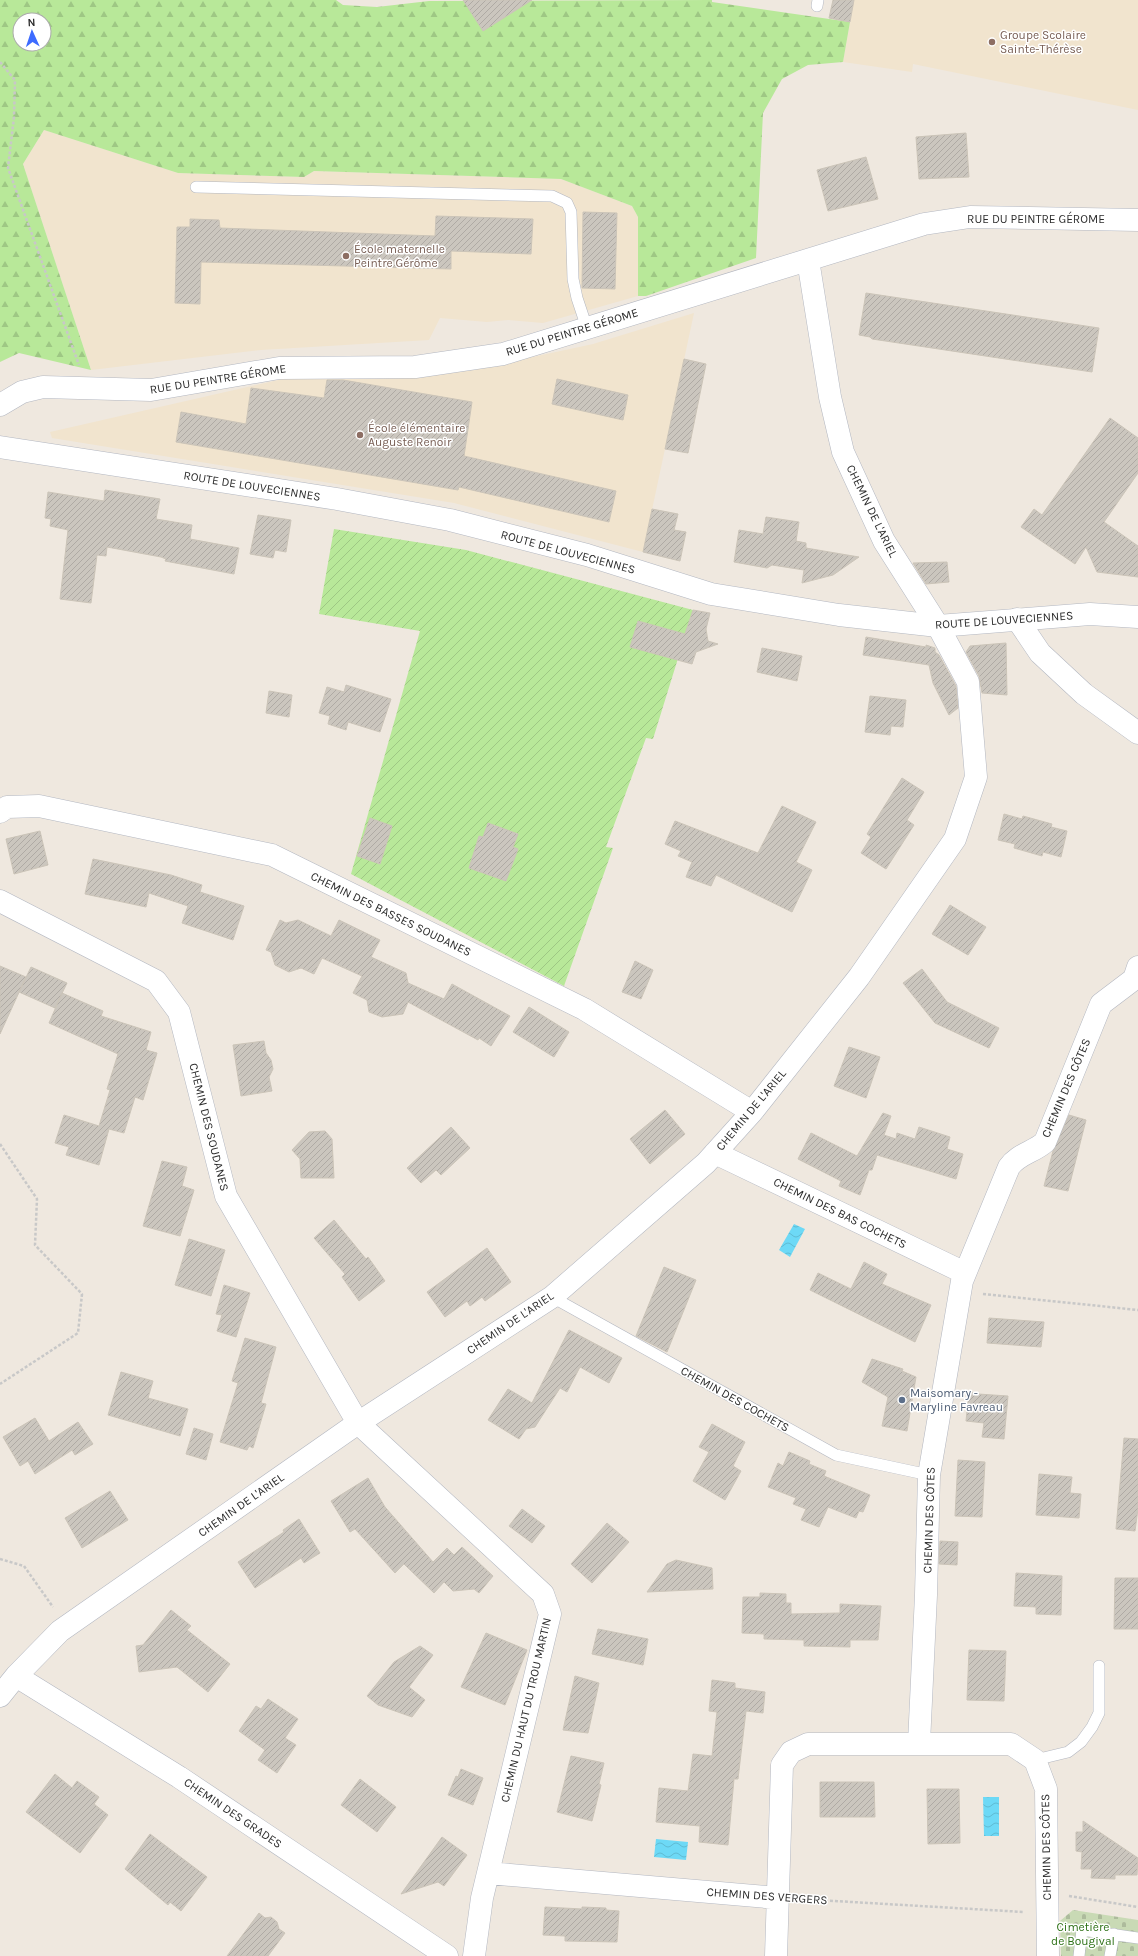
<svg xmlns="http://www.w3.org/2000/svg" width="1138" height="1956" font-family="Karla,sans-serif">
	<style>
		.education { fill: #f1e4ce }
		.forest { fill: url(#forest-firs); fill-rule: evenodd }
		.cemetery { fill: url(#cemetery-stones) }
		.garden { fill: url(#garden-furrows) }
		.water { fill: url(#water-waves) }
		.building { fill: url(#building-hatch); stroke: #cbc4b8 }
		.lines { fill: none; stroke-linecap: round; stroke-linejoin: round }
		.service-casing { stroke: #b3b7c1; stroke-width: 12 }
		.minor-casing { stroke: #b3b7c1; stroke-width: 23 }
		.tertiary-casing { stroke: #b3b7c1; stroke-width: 23 }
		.path { stroke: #c8c8c8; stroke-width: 2.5; stroke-dasharray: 3 2; stroke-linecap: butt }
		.service { stroke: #fff; stroke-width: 11 }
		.minor { stroke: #fff; stroke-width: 22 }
		.tertiary { stroke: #fff; stroke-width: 22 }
		.education-dot { fill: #8d6e63; stroke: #fff; stroke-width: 1.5 }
		.service-dot { fill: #5c6f8a; stroke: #fff; stroke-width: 1.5 }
		.labels { text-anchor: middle; stroke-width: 3; stroke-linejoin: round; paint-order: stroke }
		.education-label { font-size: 12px; fill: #785e54; stroke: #fff; text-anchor: start }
		.street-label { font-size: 12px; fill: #2d2d2d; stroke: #fff }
		.service-label { font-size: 12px; fill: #4e5e75; stroke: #fff; text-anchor: start }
		.park-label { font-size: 12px; fill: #2e7117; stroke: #fff }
	</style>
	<defs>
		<pattern id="forest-firs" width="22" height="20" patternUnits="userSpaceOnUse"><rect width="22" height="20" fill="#b8e899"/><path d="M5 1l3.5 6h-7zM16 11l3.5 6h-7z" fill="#9ec784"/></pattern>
		<pattern id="cemetery-stones" width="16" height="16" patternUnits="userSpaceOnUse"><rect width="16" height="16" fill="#c9dab5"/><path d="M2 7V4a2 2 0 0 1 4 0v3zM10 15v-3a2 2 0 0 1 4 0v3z" fill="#adbb9c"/></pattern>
		<pattern id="garden-furrows" width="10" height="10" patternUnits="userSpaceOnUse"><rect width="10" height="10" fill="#b8e899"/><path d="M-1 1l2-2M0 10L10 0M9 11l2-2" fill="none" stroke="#9ec784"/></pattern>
		<pattern id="water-waves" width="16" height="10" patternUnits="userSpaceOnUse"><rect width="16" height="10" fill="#6dd9f6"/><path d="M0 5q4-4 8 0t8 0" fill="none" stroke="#5fbbd3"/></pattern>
		<pattern id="building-hatch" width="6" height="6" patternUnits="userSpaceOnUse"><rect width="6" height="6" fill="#cbc6be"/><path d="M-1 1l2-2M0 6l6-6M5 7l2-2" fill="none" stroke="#afaaa4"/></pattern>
	</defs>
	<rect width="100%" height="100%" fill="#efe8df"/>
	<path class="education" d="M854,0H1138V110L913,64L912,72L843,62Z
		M44,130L178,173L304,177L314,171L561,179L632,206L638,217V296L543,323L508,320L487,322L440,318L429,340L261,350L91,370L23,164Z
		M694,313L643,552L454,503L52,438L50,432L287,378L468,371L593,344Z"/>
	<path class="forest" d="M0,0H336L343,5L377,7L429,1L712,0V2L850,22L843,62L808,65L782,79L763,113L756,258L646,296H638V217L632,206L561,179L314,171L304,177L178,173L44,130L23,164L91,370L19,353L0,362ZM20,20H44V44H20Z"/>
	<path class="cemetery" d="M1073,1910L1138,1920V1956H1061L1060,1921Z"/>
	<path class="garden" d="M334,529L466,550L693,610L653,739L646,738L606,847L613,848L564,986L351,874L420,631L319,614Z"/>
	<path class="water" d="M794,1224L805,1229L790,1257L779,1250Z
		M983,1797H999V1836H984Z
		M656,1839L688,1842L686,1860L654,1857Z"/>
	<path class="building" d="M463,0H532L483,31Z
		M833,0H854L850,22L829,18Z
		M966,133L969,177L919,179L916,137Z
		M866,157L878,199L828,211L817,170Z
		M583,212L617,213L615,289L582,288Z
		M436,216L533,219L531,254L451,251V269L201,262L200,304L175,303L177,227H190V219L219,220L220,228L435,236Z
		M866,293L1099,328L1092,372L872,339L870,337L859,335Z
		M684,359L706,364L688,453L665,449Z
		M557,379L628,395L623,420L552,404Z
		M327,380H343L472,402L464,456L616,491L609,522L459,487L458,490L176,442L181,412L246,424L251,388L324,398Z
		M1110,418L1138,438V473L1104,522L1138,546V577L1097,572L1086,547L1075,564L1021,527L1034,509L1042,515Z
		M105,490L160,499L156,519L192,525L190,539L239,548L234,574L165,561L166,559L161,557L107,547L106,556L97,555L91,603L60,599L68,530L50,526L51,519L45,518L48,492L104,501Z
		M652,509L678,514L674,530L686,532L680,561L643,552Z
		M258,515L291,520L286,552L275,550L273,558L250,554Z
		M766,517L799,522L796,541L806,543V548L859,557L833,575L802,583L804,570L772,565L767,568L734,562L739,530L763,534Z
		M947,562L949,582L926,584L913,563Z
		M693,610L710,613L706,629L708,641L718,644L696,652L692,664L630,647L638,621L685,634Z
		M866,637L926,647V645L935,648V652L939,655L956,686L958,708L949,715L933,683L929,665L863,655Z
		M1006,643L1007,695L982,693L979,676L966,652L970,646Z
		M762,648L802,656L797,681L757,672Z
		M346,685L391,699L380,732L348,722L346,730L328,724L330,716L319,713L327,687L344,692Z
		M269,691L292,695L289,717L266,713Z
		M870,696L906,700L903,727L891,726L890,735L865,732Z
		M902,778L924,792L907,820L914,825L886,869L861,853L871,837L867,834Z
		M782,806L816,822L796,862L812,870L792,912L716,875L711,886L686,877L692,862L678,856L681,851L665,844L675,821L758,853Z
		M1004,814L1022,819L1023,816L1052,824L1051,827L1067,831L1061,857L1043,852L1042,856L1014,848L1015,844L998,840Z
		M370,818L392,826L380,864L357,856Z
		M488,823L518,834L513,847L518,849L506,881L469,868L479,836L483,837Z
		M40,831L48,865L14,874L6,839Z
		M93,859L171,875L202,885L200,892L244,906L233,940L182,923L188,906L149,893L146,907L85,894Z
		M950,905L986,927L968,955L932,934Z
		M280,920L286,923L298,920L331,936L339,920L380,940L371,957L406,973L408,983L444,999L452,984L510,1016L491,1046L479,1038L478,1040L408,1002L403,1014L382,1017L369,1012L367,1000L353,993L362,976L322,958L314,974L301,968L289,972L275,965L271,952L266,950Z
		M635,961L653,970L641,999L622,992Z
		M0,966L26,977L0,1034Z
		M31,967L67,983L55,1008L19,992Z
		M922,969L947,1002L999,1028L989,1048L935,1023L903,983Z
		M62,993L103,1011L101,1016L151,1032L146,1050L157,1053L143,1100L135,1097L124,1133L109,1129L99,1165L66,1155L69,1147L55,1143L64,1115L99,1126L110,1090L107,1089L118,1054L49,1023Z
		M529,1007L569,1032L554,1057L513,1032Z
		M264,1041L266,1053L271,1060L273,1069L269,1077L272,1091L241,1096L233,1045Z
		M849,1047L880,1057L866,1098L834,1086Z
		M665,1110L685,1134L650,1164L630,1139Z
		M883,1113L891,1116L884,1135L896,1139L897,1133L915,1139L919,1127L950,1137L947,1149L963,1154L956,1179L877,1155L872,1170H869L860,1195L839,1186L841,1181L798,1159L811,1133L857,1156Z
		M1069,1115L1086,1120L1068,1191L1044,1186L1053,1151Z
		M451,1127L470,1148L441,1175L436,1170L421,1183L407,1168Z
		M325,1131L332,1139L334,1178H301L300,1159L292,1150L309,1132Z
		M162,1161L187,1167L182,1186L194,1190L180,1236L143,1226Z
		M334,1220L366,1259L368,1257L385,1281L359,1301L342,1277L345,1274L314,1238Z
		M189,1239L225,1250L211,1296L175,1285Z
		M487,1248L511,1282L485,1301L482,1297L470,1306L467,1301L445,1317L427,1292Z
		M864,1262L887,1274L882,1284L931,1305L915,1342L810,1290L818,1273L851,1289Z
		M664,1267L696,1280L667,1352L636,1336Z
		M224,1285L250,1293L236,1337L217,1331L222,1315L216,1314Z
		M989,1318L1044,1322L1041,1347L987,1343Z
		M569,1330L622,1358L609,1383L580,1367L567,1392L560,1388L535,1427L526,1429L519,1439L488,1420L508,1389L532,1403Z
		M245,1338L276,1347L261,1403L266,1404L253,1448L249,1446L247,1450L220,1442L238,1383L232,1381Z
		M872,1359L903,1369L902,1371L916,1377L907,1431L882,1426L888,1397L862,1382Z
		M121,1372L153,1381L148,1398L188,1409L180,1436L108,1415Z
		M969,1391L978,1394L1008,1396L1004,1439L982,1437L984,1423L966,1421Z
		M35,1418L49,1441L78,1422L93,1444L75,1455L72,1450L35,1474L28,1461L20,1466L3,1437Z
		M712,1424L745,1442L733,1466L741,1471L725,1500L693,1481L709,1452L699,1447Z
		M194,1428L213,1434L206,1460L186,1454Z
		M1124,1438L1138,1439V1509L1135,1531L1116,1529Z
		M789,1452L810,1461L809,1464L826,1471L824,1476L870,1495L863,1512L859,1511L856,1518L828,1507L819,1527L801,1520L806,1509L793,1504L796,1498L768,1487L778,1463L783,1466Z
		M958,1460L985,1462L982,1517L955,1516Z
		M1039,1474L1072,1477L1070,1493L1081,1494L1079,1518L1036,1515Z
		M368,1478L385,1507L433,1562L447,1548L454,1555L462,1547L493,1576L479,1593L474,1589L453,1591L444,1582L434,1593L404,1564L395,1573L355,1529L350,1532L331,1501Z
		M110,1491L128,1520L82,1548L65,1518Z
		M522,1509L545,1526L532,1543L509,1526Z
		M299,1519L320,1553L304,1563L301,1558L255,1588L238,1562L284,1532L283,1530Z
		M607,1523L629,1542L592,1583L571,1564Z
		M940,1541L958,1542L957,1565L939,1564Z
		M676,1560L712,1568L713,1589L647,1592L667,1564Z
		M1016,1573L1062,1576L1061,1615L1036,1614V1607L1014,1606Z
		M1115,1578H1138V1629H1114Z
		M760,1593L786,1594V1603H791V1614L840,1613V1604L881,1606L878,1640H850V1647L804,1646V1640L764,1639V1634L742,1633L743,1597H760Z
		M171,1610L191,1626L187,1630L230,1664L208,1692L177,1667L139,1672L136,1646L143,1645Z
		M598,1629L648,1639L643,1665L592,1654Z
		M486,1633L527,1650L505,1705L461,1687Z
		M420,1646L433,1655L409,1687L425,1700L412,1717L378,1705L367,1696L394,1662Z
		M969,1650L1006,1651L1004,1701L967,1700Z
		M575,1676L599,1683L588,1733L563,1730Z
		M712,1680L735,1683V1688L765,1692L763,1713L746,1711L738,1779H734L728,1845L699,1842L700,1826L656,1822L659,1788L688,1791L693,1754L712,1756L717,1712L709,1711Z
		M268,1699L298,1719L285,1738L296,1745L277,1773L258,1760L265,1750L239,1731L256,1706L261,1709Z
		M571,1756L604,1763L599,1784L601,1785L592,1821L557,1812Z
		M461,1769L483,1778L473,1805L448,1795L456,1776L458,1777Z
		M55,1774L72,1788L77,1781L99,1797L94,1804L108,1815L80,1853L26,1812Z
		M360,1779L396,1807L377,1832L341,1805Z
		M820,1782H874L875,1817H820Z
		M927,1789H959L960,1843L928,1844Z
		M1083,1821L1138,1858L1137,1875H1115V1879L1091,1878L1092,1869H1081L1082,1852L1076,1851V1832H1083Z
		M150,1834L207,1877L181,1911L170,1902L168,1905L125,1869Z
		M442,1837L467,1855L444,1886L438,1882L401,1894Z
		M545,1907L582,1909V1907L606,1908V1910L619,1911L617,1942L565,1941V1936L543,1935Z
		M259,1913L265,1918L271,1917L277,1922L279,1929L285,1933L268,1956H227Z"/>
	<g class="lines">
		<defs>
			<path id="service" d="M817,6L818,0
				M196,187L552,196L567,203L571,212L573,279L577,298L587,328
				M552,1297L836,1455L929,1475
				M1035,1760L1068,1752L1081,1742L1092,1727L1099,1713V1666
				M1079,1956L1082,1930L1138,1938
				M1110,1956L1114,1934"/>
			<path id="minor" d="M0,405L22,392L43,387L151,390L279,368L415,367L503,354L924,224L970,217L1138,220
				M1017,619L1040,653L1084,694L1138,733
				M0,812L7,807L39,806L272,855L584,1009L752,1112
				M0,901L156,981L179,1012L226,1196L358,1423L543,1594L550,1614L482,1898L474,1956
				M715,1153L965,1273
				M16,1676L179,1777L447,1956
				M0,1696L16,1676L60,1631L358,1423L552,1297L706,1163L752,1112L859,977L955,839L976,777L968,682L938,626L884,541L843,452L830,397L808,260
				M919,1743L926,1595L929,1475L962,1281L1009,1167C1018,1154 1034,1152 1045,1142L1101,1004L1134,979L1138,967
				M488,1873L778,1898
				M776,1956L782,1765L791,1752L808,1744H1011L1035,1760L1046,1789L1048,1956"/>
			<path id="tertiary" d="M0,447L337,499L450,520L587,555L711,594L839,615L938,626L1090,614L1138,617"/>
		</defs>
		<use href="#service" class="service-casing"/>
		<use href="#minor" class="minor-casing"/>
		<use href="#tertiary" class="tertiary-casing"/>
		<path class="path" d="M0,62L15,80L14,117L8,168L79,365
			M0,1144L37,1199L35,1245L82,1294L78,1333L0,1384
			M983,1294L1138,1310
			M0,1559L24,1566L53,1607
			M1069,1896L1138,1907
			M800,1899L1024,1912"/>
		<use href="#service" class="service"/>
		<use href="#minor" class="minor"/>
		<use href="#tertiary" class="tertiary"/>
	</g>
	<g class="education-dot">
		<circle cx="992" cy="42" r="4"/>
		<circle cx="346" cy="256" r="4"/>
		<circle cx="360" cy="435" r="4"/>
	</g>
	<circle class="service-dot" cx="902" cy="1400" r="4"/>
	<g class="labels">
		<g class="education-label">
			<text x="1000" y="39">Groupe Scolaire<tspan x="1000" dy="14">Sainte-Thérèse</tspan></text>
			<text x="354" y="253">École maternelle<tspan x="354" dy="14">Peintre Gérôme</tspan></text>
			<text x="368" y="432">École élémentaire<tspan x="368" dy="14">Auguste Renoir</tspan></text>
		</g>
		<g class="street-label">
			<text x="1036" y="223">RUE DU PEINTRE GÉROME</text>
			<text transform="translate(572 332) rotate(-17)" y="4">RUE DU PEINTRE GÉROME</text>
			<text transform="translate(218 379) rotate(-9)" y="4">RUE DU PEINTRE GÉROME</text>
			<text transform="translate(252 486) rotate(9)" y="4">ROUTE DE LOUVECIENNES</text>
			<text transform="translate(872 511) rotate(64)" y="4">CHEMIN DE L'ARIEL</text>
			<text transform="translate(568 552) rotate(15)" y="4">ROUTE DE LOUVECIENNES</text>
			<text transform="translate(1004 620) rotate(-4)" y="4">ROUTE DE LOUVECIENNES</text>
			<text transform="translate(391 914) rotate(26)" y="4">CHEMIN DES BASSES SOUDANES</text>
			<text transform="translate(1066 1088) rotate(-67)" y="4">CHEMIN DES CÔTES</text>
			<text transform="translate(751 1110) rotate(-50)" y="4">CHEMIN DE L'ARIEL</text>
			<text transform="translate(209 1127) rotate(76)" y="4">CHEMIN DES SOUDANES</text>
			<text transform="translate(840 1213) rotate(26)" y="4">CHEMIN DES BAS COCHETS</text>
			<text transform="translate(510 1323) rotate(-34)" y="4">CHEMIN DE L'ARIEL</text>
			<text transform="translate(735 1399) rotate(29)" y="4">CHEMIN DES COCHETS</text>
			<text transform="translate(241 1505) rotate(-35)" y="4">CHEMIN DE L'ARIEL</text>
			<text transform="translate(929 1520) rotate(-88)" y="4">CHEMIN DES CÔTES</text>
			<text transform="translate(526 1710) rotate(-77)" y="4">CHEMIN DU HAUT DU TROU MARTIN</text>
			<text transform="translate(233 1813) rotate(34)" y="4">CHEMIN DES GRADES</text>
			<text transform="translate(1046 1847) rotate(-91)" y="4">CHEMIN DES CÔTES</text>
			<text transform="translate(767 1896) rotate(4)" y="4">CHEMIN DES VERGERS</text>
		</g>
		<g class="service-label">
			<text x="910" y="1397">Maisomary -<tspan x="910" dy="14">Maryline Favreau</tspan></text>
		</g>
		<g class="park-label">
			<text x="1083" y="1931">Cimetière<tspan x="1083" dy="14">de Bougival</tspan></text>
		</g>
	</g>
	<g transform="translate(32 32) rotate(357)"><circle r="19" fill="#ffffff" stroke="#ababab"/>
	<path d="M0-3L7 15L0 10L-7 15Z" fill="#3d6bff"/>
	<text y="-6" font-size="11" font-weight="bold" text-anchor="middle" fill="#2d2d2d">N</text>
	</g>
</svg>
